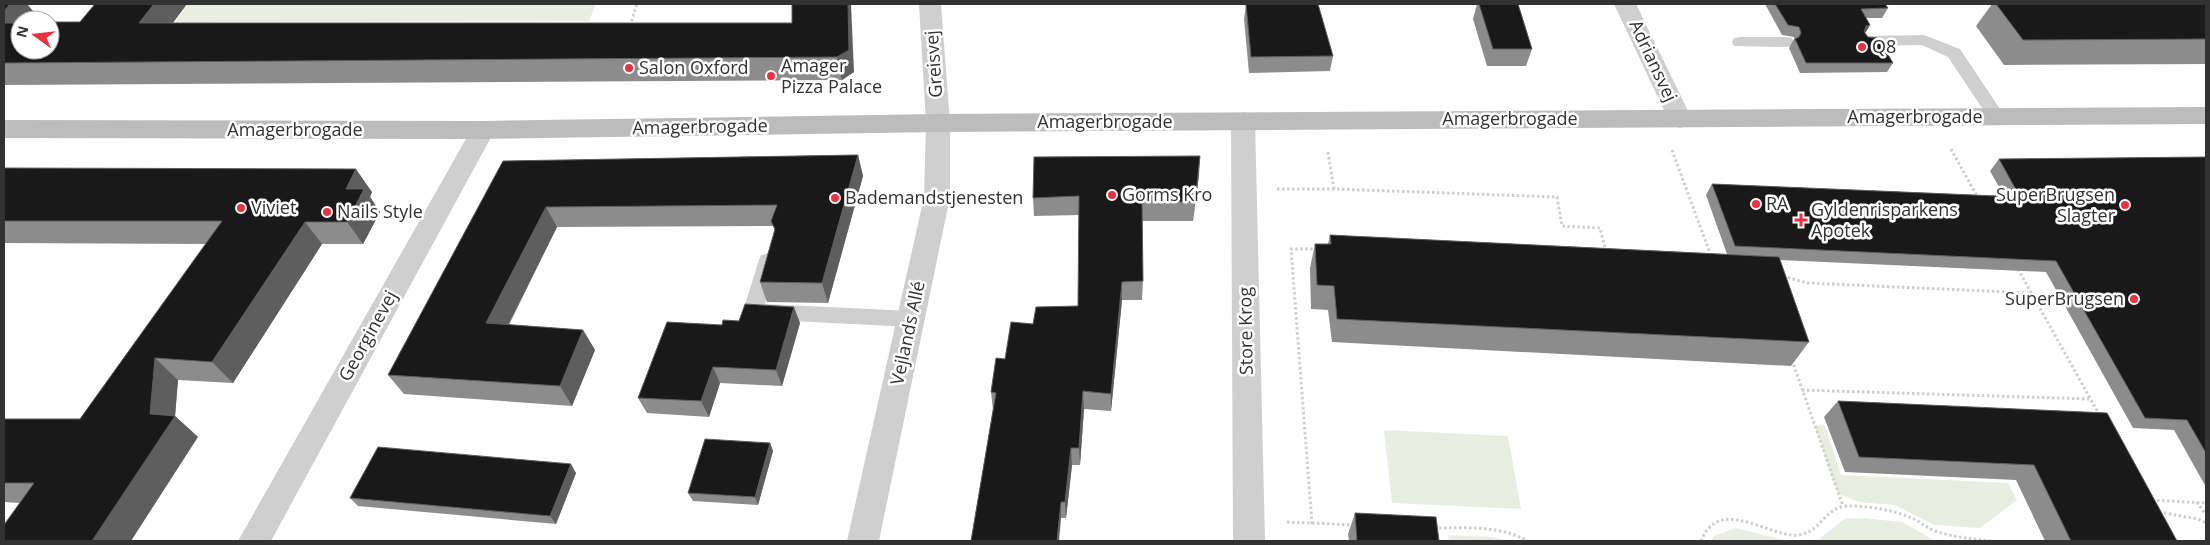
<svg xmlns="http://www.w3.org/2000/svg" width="2210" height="545" font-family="'Open Sans',sans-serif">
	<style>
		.green { fill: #e8efe0 }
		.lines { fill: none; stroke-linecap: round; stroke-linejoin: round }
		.path { stroke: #cfcfcf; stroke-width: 3; stroke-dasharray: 2.5 2.5; stroke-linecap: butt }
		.lane { fill: #cfcfcf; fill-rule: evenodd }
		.street { fill: #cfcfcf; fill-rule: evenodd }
		.secondary { fill: #bcbcbc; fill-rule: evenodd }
		.wall { fill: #8c8c8c }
		.shaded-wall { fill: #5e5e5e }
		.building { fill: #191919; stroke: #5e5e5e }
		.poi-dot { fill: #ed2f3e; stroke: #fff; stroke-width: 2 }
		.labels { text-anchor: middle; stroke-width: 5; stroke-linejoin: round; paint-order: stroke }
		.poi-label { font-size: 18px; fill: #323232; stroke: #fff; text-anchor: start }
		.street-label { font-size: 18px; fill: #323232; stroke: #fff }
	</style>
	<rect width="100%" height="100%" fill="#fff"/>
	<path class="green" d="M188,4H596L589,21L175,22Z
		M1825,425L1841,475L2008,483L2017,500L1980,528L1935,525L1894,505L1859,502L1838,494L1815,426Z
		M1384,430L1508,436L1521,509L1392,503Z
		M1862,518L1902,522L1935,541H1711L1714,536L1736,528L1788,541H1817L1844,519Z
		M1448,535L1492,537L1510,541H1449Z"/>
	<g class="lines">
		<path class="path" d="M630,26L637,4
			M1951,149L1978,198
			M1672,150L1711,256
			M1328,152L1334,189
			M1277,189H1334L1557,197L1562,226L1600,228L1606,252
			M2018,269L2100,416
			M1783,276L1807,283L2031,293
			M1792,360L1843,506
			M1802,390L2090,399
			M2152,500L2206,503
			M2197,502L2206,515
			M2159,512L2198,519L2206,523
			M1287,522L1355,525
			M1312,524L1291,249H1317
			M1434,528C1466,528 1499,525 1528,541
			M1701,541C1703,537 1705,531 1709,528C1727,506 1769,533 1791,535C1821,538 1822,506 1849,506C1869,506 1893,510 1912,518C1920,522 1927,528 1935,531C1953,537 1972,539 1991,541"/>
		<path class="lane" d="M1924,35L1960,49L2002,112L2004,116L2002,120L1996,122L1990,120L1948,57L1922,45L1868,46L1862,45L1860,41L1862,37L1868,36Z
			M1740,37H1786L1792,38L1794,42L1792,46L1786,47L1734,46L1732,42L1734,38Z
			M768,253L775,255L777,260L765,304L911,311L918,314L921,319L918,324L911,327L753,319L746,316L743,311L759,260L761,255Z"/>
		<path class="street" d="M919,4H941L950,123V197L879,541H847L924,197L926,123Z
			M1614,4H1636L1692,119L1689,125L1680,128L1671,125Z
			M1243,112L1252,115L1255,121L1265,541H1233L1231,121L1234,115Z
			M483,121L492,124L495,130L271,541H238L471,130L474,124Z"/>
		<path class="secondary" d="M2206,107V124L938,132L483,139L4,138V120L483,121L938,114Z"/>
	</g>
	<path class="wall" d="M4,4H27L37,16L34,20H20V50L80,22L95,4H187L173,23H792V4L854,72L842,80L4,85Z
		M1246,4L1333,56L1330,71L1249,73L1244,19Z
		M1477,4H1518L1532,49L1526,66H1487L1473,19Z
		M1765,4H1885L1888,8L1882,18H1866L1870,25L1865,33L1868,37L1893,63L1887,72L1800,73L1789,48L1794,39V37L1782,35Z
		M1992,4H2206V64L2004,65L1976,26Z
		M858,155L863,176L828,303L767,302L760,282L775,231L773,226L557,227L509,325L583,330L595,350L572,406L404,394L388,375L503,161Z
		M2206,157V487L2174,430L2133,428L2046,272L1780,260L1809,342L1791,366L1332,342L1328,310L1311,309L1310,268L1315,244H1328L1330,235L1727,254L1706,195L1712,184L2004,196L1990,171L1999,159Z
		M4,168L372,192L370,197L380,212L363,244H322L233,383L178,380L175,416L198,437L20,503L4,502V419H80L206,244L4,243Z
		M1199,175L1193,221H1142L1143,281L1142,300H1122L1111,411L1084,409L1080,465H1072L1066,518H1061L971,541L993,410L991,392L1005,359L1033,324L1078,306L1079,215L1034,216L1033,198Z
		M800,323L782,386L720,383L709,417L647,413L638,398L722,325Z
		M1838,401L2107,413L2177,541H2045L2016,480L1845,472L1824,417Z
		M770,443L773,451L758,505L693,501L688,493Z
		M576,473L556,524L358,506L350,498Z
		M1355,513L1439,541H1349L1348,534Z"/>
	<path class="shaded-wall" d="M10,4H27L37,16L34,20H20V37L4,35V11Z
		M154,4H187L156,45L139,23Z
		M848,4H851L854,72L842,80L837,57Z
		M1870,25L1864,35L1860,36L1866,26Z
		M858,155L863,176L828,303L822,283Z
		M1200,156L1199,175L1193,221L1195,202Z
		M356,169L372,192L370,197L380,212L363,244L347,222L346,189Z
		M546,207L557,227L499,343L486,323Z
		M305,222L322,244L233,383L212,362Z
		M1122,282V300L1111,411V394Z
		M794,307L800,323L782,386L776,370Z
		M583,330L595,350L572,406L560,386Z
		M155,358L178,380L175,417V416L198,437L131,541H92Z
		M713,367L720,383L709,417L701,401Z
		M1083,391L1084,409L1080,465L1079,448Z
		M770,443L773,451L758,505L755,497Z
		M1071,448L1072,465L1066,518L1065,502Z
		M571,464L576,473L556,524L550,516Z
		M1061,502V518L1059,541H1057Z"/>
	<path class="building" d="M4,4H10L4,11Z
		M95,4H154L139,23H792V4H848L849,50L837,57L4,63V23H20V50H50V22H80Z
		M1246,4H1318L1333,56L1251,57Z
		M1479,4H1518L1532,49H1493Z
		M1775,4H1885L1888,8L1861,9L1870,25L1866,26L1864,32L1868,37L1878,38L1893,63H1806L1795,39L1799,37L1801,33L1799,27L1788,25Z
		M1996,4H2206V39L2023,40Z
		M858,155L822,283L760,282L775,229L771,221L777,205L546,207L486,323L583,330L560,386L388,375L503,161Z
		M1200,156L1195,202H1142L1143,281L1122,282L1111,394L1083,391L1079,448H1071L1065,502H1061L1057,541H966H971L996,393L991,392L996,358L1005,359L1011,322L1033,324L1036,307L1078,306L1079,196L1033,198L1034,157Z
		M2206,157V453L2187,420L2145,418L2056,261L1735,246L1712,184L2020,197L1999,159Z
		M4,168L356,169L346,189H364L347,222H305L212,362L155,358L150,414L175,416L92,541H4V525L34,483H4V419H80L222,221H4Z
		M1330,235L1779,257L1809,342L1337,319L1334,286L1317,285L1315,244H1331Z
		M745,304L794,307L776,370L713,367L701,401L638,398L667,322L722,325L723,320L739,321Z
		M1838,401L2107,413L2177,541H2071L2034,465L1859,457Z
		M705,439L770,443L755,497L688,493Z
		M378,447L571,464L550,516L350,498Z
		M1355,513L1436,517L1439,541H1357Z"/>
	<g class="poi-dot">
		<circle cx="1862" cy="47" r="5"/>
		<circle cx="629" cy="68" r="5"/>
		<circle cx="771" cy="76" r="5"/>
		<circle cx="1112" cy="195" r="5"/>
		<circle cx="835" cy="198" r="5"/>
		<circle cx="1756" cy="204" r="5"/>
		<circle cx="2125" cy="205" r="5"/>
		<circle cx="241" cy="208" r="5"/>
		<circle cx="327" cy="212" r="5"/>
		<path d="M1798.5 212.5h5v5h5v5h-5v5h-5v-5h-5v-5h5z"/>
		<circle cx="2134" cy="299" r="5"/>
	</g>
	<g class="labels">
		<g class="poi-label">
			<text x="1872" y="53">Q8</text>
			<text x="781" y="72">Amager<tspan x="781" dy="21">Pizza Palace</tspan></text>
			<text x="639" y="74">Salon Oxford</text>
			<text x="1122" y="201">Gorms Kro</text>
			<text x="2115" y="201" text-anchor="end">SuperBrugsen<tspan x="2115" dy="21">Slagter</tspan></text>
			<text x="845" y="204">Bademandstjenesten</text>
			<text x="1766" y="210">RA</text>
			<text x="251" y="214">Viviet</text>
			<text x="1811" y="216">Gyldenrisparkens<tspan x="1811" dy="21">Apotek</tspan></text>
			<text x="337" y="218">Nails Style</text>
			<text x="2124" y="305" text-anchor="end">SuperBrugsen</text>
		</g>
		<g class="street-label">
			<text transform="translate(1653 61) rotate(65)" y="6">Adriansvej</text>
			<text transform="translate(934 64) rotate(-94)" y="6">Greisvej</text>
			<text x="1915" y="123">Amagerbrogade</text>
			<text x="1510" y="125">Amagerbrogade</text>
			<text x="1105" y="128">Amagerbrogade</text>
			<text transform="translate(700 127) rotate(-1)" y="6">Amagerbrogade</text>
			<text x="295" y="136">Amagerbrogade</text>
			<text transform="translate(1246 331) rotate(-91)" y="6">Store Krog</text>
			<text transform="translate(908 333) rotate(-78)" y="6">Vejlands Allé</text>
			<text transform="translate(368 336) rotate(-61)" y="6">Georginevej</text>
		</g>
	</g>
	<rect width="2210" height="545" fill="none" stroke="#323232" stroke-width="10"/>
	<g transform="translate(35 35) rotate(285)"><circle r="24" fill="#ffffff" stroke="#adadad"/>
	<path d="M0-4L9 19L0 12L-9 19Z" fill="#ed2f3e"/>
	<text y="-8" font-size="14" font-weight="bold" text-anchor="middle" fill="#323232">N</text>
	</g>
</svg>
